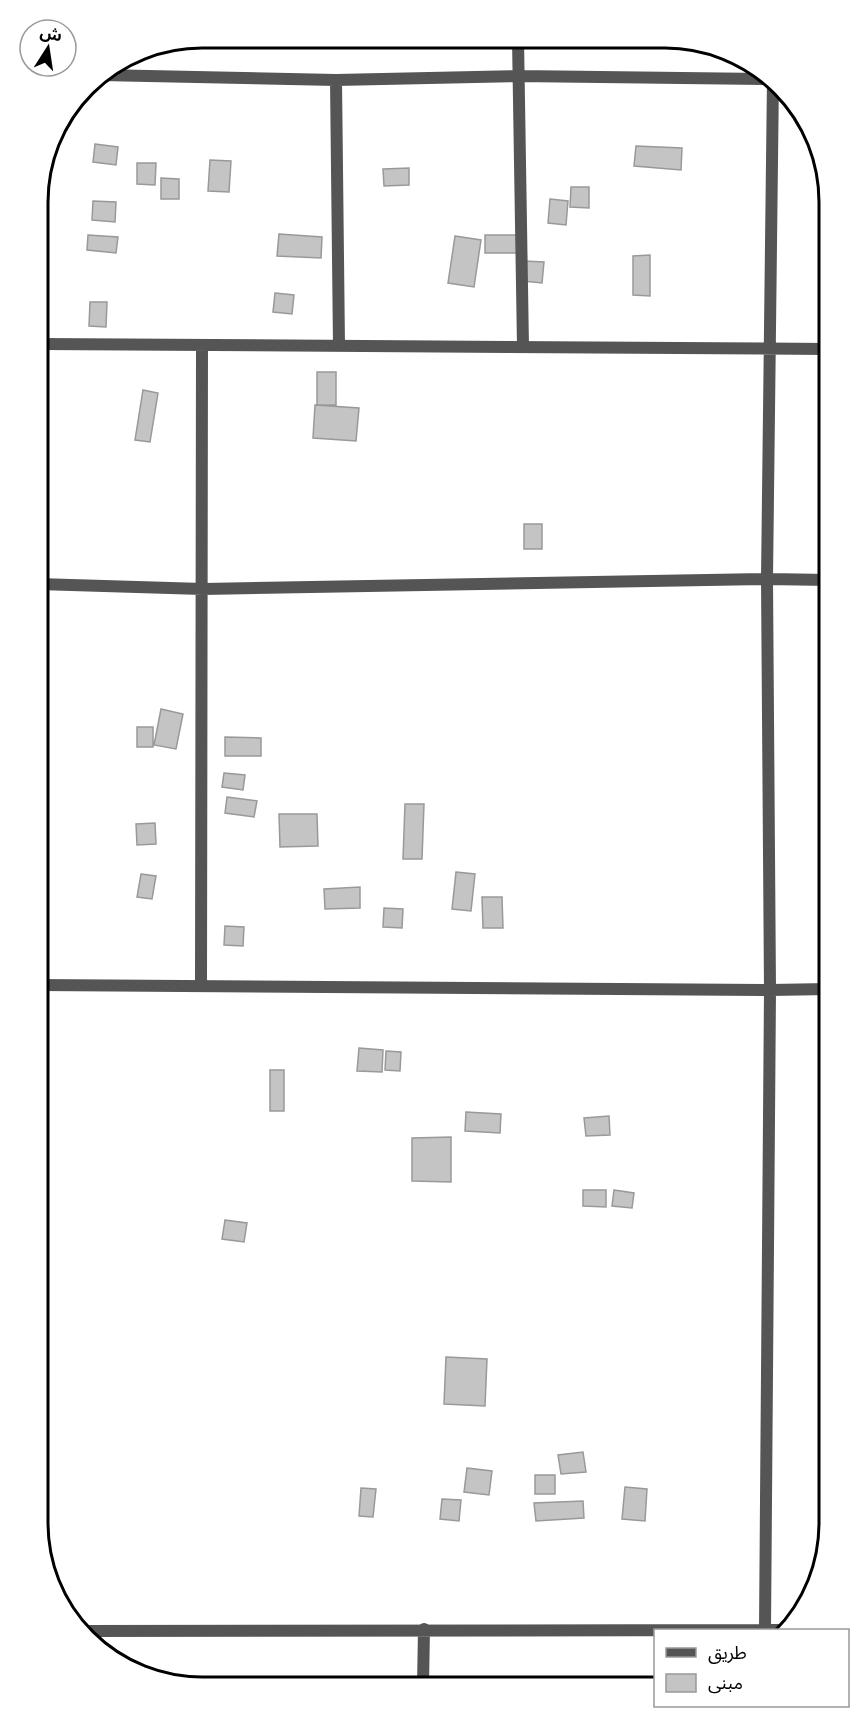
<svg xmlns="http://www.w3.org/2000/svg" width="867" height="1725" font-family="Barlow,'Noto Sans Arabic',sans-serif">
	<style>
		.building { fill: #c4c4c4; stroke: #999; stroke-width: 1.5 }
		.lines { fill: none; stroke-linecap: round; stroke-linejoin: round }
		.minor { stroke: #555; stroke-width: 12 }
		.rim { fill: none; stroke: #000; stroke-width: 3 }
	</style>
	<rect width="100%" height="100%" fill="#fff"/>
	<path class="building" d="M95,144L118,147L116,165L93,162Z
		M636,146L682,148L681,170L634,166Z
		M210,160L231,161L229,192L208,191Z
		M137,163H156L155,185L137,184Z
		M409,168V185L384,186L383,169Z
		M161,178L179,179V199H161Z
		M571,187H589V208L570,207Z
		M550,199L568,201L566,225L548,223Z
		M93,201L116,202L115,222L92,220Z
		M279,234L322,237L321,258L277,256Z
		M88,235L118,237L116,253L87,250Z
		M485,235H518V253H485Z
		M455,236L481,240L474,287L448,283Z
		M650,255V296L633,295V256Z
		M524,261L544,262L542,283L523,281Z
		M275,293L294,295L292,314L273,312Z
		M90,302H107L106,327L89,326Z
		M317,372H336V405H317Z
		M143,390L158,393L150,442L135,440Z
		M315,405L359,408L356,441L313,438Z
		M524,524H542V549H524Z
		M161,709L183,714L176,749L154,745Z
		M137,727H153V747H137Z
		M225,737L261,738V756H225Z
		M224,773L245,775L243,790L222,787Z
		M227,797L257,801L254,817L225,813Z
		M405,804H424L422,859H403Z
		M279,814H317L318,846L280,847Z
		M155,823L156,844L137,845L136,824Z
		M456,872L475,874L471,911L452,909Z
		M141,874L156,876L152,899L137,897Z
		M360,887V908L325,909L324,889Z
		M482,897H502L503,928H483Z
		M384,908L403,909L402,928L383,927Z
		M225,926L244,927L243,946L224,945Z
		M359,1048L383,1050L382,1072L357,1071Z
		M386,1051L401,1052L400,1071L385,1070Z
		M270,1070H284V1111H270Z
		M466,1112L501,1114L500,1133L465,1131Z
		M609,1116L610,1135L586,1136L584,1118Z
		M451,1137V1182L412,1181V1138Z
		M583,1190H606V1207L583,1206Z
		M614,1190L634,1193L632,1208L612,1206Z
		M225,1220L247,1223L244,1242L222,1239Z
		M446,1357L487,1359L485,1406L444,1404Z
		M583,1452L586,1472L561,1474L558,1455Z
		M467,1468L492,1471L489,1495L464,1492Z
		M535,1475H555V1494H535Z
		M625,1487L647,1489L645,1521L622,1519Z
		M361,1488L376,1489L373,1517L359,1516Z
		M442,1499L461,1500L459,1521L440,1519Z
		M583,1501L584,1518L536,1521L534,1503Z"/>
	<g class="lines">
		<path class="minor" d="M518,39L523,347
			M100,75L336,80L518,76L774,79
			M336,80L339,346
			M39,344L829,349
			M38,584L203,589L767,579L829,580
			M38,985L770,990L829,989
			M201,985L202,345
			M765,1629L770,990L767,579L773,78
			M83,1631L786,1630
			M423,1687L424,1629"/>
	</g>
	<path d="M0 0H867V1725H0ZM202 48H665A154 154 0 0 1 819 202V1523A154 154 0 0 1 665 1677H202A154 154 0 0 1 48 1523V202A154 154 0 0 1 202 48Z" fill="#fff" fill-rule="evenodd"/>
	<path class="rim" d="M202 48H665A154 154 0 0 1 819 202V1523A154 154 0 0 1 665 1677H202A154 154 0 0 1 48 1523V202A154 154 0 0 1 202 48Z"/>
	<rect x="654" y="1629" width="195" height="78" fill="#ffffff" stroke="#999999" stroke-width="1.5"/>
	<rect x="666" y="1648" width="30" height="9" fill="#555555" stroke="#999999" stroke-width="1.5"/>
	<text x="708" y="1659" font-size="18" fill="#000000">طريق</text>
	<rect x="666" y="1674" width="30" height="18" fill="#c4c4c4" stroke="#999999" stroke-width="1.5"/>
	<text x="708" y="1689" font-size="18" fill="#000000">مبنى</text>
	<g transform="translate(48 48) rotate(12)"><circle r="28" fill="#ffffff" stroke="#999999" stroke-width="1.5"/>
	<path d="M0-4.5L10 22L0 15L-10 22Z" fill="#000000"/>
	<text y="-9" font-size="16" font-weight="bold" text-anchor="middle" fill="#000000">ش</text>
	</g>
</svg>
